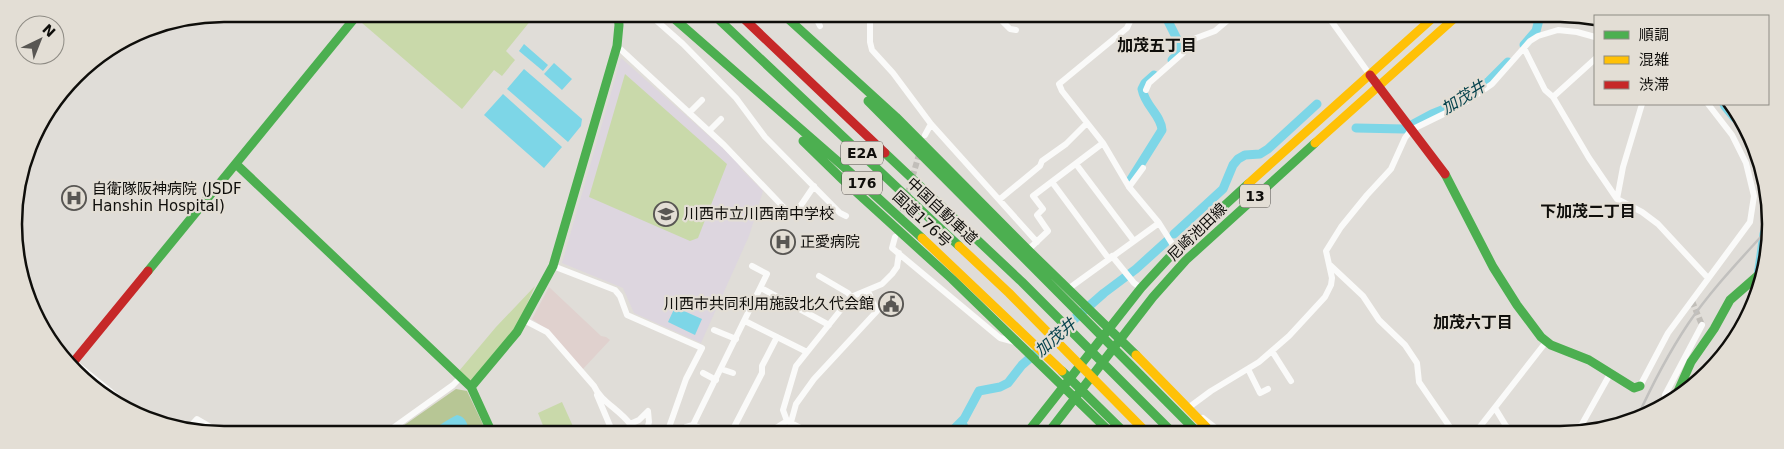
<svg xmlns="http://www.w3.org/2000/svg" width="1784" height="449" font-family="'DejaVu Sans','Noto Sans JP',sans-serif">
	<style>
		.commercial { fill: #e0d1ce }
		.education { fill: #ddd6df }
		.green { fill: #c9d9aa }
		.forest { fill: #b7c695 }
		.water { fill: #7dd6e7 }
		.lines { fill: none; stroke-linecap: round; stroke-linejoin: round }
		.stream { stroke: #7dd6e7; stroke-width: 2.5 }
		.canal { stroke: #7dd6e7; stroke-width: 9 }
		.river { stroke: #7dd6e7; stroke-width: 15 }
		.street-tunnel { stroke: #c1beb9; stroke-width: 6; stroke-dasharray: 6 3; stroke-linecap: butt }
		.street { stroke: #fafaf9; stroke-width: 6 }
		.fast { stroke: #4caf50; stroke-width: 9 }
		.slow { stroke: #ffc107; stroke-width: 9 }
		.jam { stroke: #c62828; stroke-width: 9 }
		.rail { stroke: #c1c0be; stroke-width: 2.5 }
		.labels { text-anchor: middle; stroke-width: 4.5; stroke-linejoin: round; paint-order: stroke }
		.shield { fill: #e3ded5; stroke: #4f4c48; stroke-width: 1 }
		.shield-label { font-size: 14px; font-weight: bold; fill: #0f0e0b }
		.poi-label { font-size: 15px; fill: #0f0e0b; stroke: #e3ded5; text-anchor: start }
		.street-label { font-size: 15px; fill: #0f0e0b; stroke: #e3ded5 }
		.neighbourhood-label { font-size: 16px; font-weight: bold; fill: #0f0e0b; stroke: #e3ded5 }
		.water-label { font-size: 16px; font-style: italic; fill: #05424c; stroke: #e3ded5 }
		.rim { fill: none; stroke: #0f0e0b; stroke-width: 2.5 }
	</style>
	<rect width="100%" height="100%" fill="#e0ddd8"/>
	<path class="commercial" d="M549,287L601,336L606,337L610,340L582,370L549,331L532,319Z"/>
	<path class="education" d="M621,58L736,160L742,170L763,191L749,236L701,343L634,313L623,288L562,263Z"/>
	<path class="green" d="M370,14H536L506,51L515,60L502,76L494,70L462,109L362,23Z
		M625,74L727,164L698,238L690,241L589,197Z
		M535,286L515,331L471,382L459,371L496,327Z
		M562,402L576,433H546L538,413Z"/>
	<path class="forest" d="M456,389L467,391L487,433H393Z"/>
	<path class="water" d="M524,44L548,65L543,71L519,51Z
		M554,63L572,79L562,90L544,74Z
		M524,69L582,119L581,126L568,142L507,89Z
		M503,94L562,147L544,168L484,115Z
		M675,307L702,319L695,335L668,322Z
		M457,415C467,417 467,425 470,433H426C437,428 446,420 457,415Z"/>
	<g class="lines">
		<path class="stream" d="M964,419L970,433"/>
		<path class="canal" d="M1165,15L1181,47L1180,51L1172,60
			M1524,45L1536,31L1540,16
			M1356,128L1404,129L1432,114L1462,102L1489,81L1508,62
			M1130,181L1162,130C1161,115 1145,106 1142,89L1145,83L1154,75
			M1174,234L1223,189L1233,165L1238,159L1245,155L1260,154L1268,149L1317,104
			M950,433L964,419L979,391L1000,387L1008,383L1022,365L1104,293L1136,269L1168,240"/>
		<path class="river" d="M1727,104L1737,116
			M1761,165L1763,173
			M1761,276L1767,234"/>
		<path class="street-tunnel" d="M900,220L920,151
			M1692,301L1702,325"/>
		<path class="street" d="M649,14L683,44L736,98L765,137L840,213L846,216
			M810,15L817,20L820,26
			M873,15L870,21V42L872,50L893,73L931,124L1037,242
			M996,15L1010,29L1016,30
			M1133,15L1127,28L1059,84L1062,91L1103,143L1129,187L1159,223L1176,250
			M1327,15L1370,75
			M617,46L724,145L791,215L795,214L814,186
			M1524,48L1545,90L1553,97
			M1595,59L1553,97L1589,158L1617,199L1642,212L1658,224L1708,278
			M1146,90L1149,83L1183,53L1186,45L1191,40L1215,31L1234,15
			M689,113L702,100
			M709,131L721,119
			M925,135L931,124
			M1076,164L1134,241
			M1052,182L1109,259
			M1129,187L1143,168
			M1000,199L1040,166L1042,161L1066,144L1087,123
			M1617,199L1623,167L1642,104
			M895,237L892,248L1000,338L1015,342
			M1028,250L1048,231L1037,215L1043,209L1033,196L1103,143
			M1112,256L1134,283L1141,288
			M1330,265L1363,296L1379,320L1405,345L1417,363L1419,382L1454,433
			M553,266L615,290L620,296L627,315L702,348L686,379L667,433
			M819,276L848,293L851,297
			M761,288L829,325
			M1068,289L1159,223
			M727,299L750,309
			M524,320L547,332L594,386C601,402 619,409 630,424
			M745,321L807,352
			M714,330L736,339
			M53,345L137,413
			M1272,351L1291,381
			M721,369L733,373
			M1248,369L1260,393L1268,389
			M703,373L716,380
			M1640,386L1668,333L1750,222L1754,196L1746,163L1732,135L1708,104
			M597,395L613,433
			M1667,403L1665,395L1702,325
			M1495,408L1506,426L1514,433
			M1190,410L1188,408L1211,391L1259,362L1289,336L1325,297L1331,285L1332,278L1326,251L1341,227L1367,195L1391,169L1405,138L1411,130L1460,106L1492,84L1530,41L1538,36L1558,30L1577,32L1595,37
			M1203,418L1222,433
			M787,421L783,410L796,366L851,297L882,284L892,274L897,267L899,253
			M791,422L796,404L814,379L877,311L868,291
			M187,430L197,419L221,433
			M386,433L453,385L461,377
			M634,433L630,424L639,420L648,411L649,422L646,433
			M683,433L686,427L693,425
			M713,433L693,425L767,274L752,266
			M731,433L762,373V366L777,337
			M768,433L787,421L810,433
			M1275,433L1277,432
			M1475,433L1546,342
			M1577,433L1610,374"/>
		<path class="fast" d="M669,14L843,166L922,238
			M713,14L959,246
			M784,15L896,117L1028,250L1136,355
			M868,101L1198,433
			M803,141L843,180L952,279L1111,433
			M885,153L1022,282L1173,433
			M236,164L471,387L492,433
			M1445,174L1493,267L1517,305L1541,337L1551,345L1589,360L1634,388L1640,386
			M148,271L358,14
			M1062,371L1125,433
			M471,387L517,332L553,266L617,46L619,25L618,14
			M1675,398L1691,362L1714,329L1730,300L1762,272
			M1027,433L1141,288L1176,250L1248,184
			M1048,433L1153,297L1186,260L1315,143"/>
		<path class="slow" d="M1315,143L1458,15
			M1248,184L1436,15
			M922,238L1062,371
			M959,246L1009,293L1147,433
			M1136,355L1212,433"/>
		<path class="jam" d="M739,14L885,153
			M1370,75L1445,174
			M71,365L148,271"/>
		<path class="rail" d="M1637,418C1652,385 1668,354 1688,324C1711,290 1740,260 1767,230"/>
	</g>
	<defs>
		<symbol id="hospital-ring" viewBox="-11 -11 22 22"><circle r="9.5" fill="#e3ded5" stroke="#585653" stroke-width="1.5"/><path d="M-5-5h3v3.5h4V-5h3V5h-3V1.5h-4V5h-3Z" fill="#585653"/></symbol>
		<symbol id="school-ring" viewBox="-11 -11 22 22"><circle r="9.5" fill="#e3ded5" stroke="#585653" stroke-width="1.5"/><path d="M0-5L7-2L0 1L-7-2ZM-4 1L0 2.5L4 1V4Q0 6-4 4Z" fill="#585653"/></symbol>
		<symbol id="civic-ring" viewBox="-11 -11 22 22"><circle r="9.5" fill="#e3ded5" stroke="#585653" stroke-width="1.5"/><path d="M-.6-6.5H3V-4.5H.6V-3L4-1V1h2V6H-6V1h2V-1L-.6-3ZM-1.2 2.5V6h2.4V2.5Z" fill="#585653"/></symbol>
	</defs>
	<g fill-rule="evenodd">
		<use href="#hospital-ring" x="60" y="184" width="28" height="28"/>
		<use href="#school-ring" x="652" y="200" width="28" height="28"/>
		<use href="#hospital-ring" x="769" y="228" width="28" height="28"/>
		<use href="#civic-ring" x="877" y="290" width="28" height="28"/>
	</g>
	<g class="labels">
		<g class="shield">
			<rect x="841" y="141.5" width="42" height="23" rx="4"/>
			<rect x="842" y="171.5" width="40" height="23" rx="4"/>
			<rect x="1240" y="184.5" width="30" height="23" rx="4"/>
		</g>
		<g class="shield-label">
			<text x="862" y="158">E2A</text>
			<text x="862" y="188">176</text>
			<text x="1255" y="201">13</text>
		</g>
		<g class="poi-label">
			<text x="92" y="194">自衛隊阪神病院 (JSDF<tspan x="92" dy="17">Hanshin Hospital)</tspan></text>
			<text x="684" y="219">川西市立川西南中学校</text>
			<text x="800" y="247">正愛病院</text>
			<text x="874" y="309" text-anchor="end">川西市共同利用施設北久代会館</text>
		</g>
		<g class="street-label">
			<text transform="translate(942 211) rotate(43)" y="5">中国自動車道</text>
			<text transform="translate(922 219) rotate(43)" y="5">国道176号</text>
			<text transform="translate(1197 232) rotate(-44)" y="5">尼崎池田線</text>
		</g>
		<g class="neighbourhood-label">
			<text x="1157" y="51">加茂五丁目</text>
			<text x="1588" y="217">下加茂二丁目</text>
			<text x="1473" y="328">加茂六丁目</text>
		</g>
		<g class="water-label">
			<text transform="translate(1463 97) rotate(-32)" y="6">加茂井</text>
			<text transform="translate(1055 337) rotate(-41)" y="6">加茂井</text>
		</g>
	</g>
	<path d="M0 0H1784V449H0ZM224 22H1560A202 202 0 0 1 1762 224V224A202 202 0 0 1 1560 426H224A202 202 0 0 1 22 224V224A202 202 0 0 1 224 22Z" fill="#e3ded5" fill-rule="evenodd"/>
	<path class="rim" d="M224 22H1560A202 202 0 0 1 1762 224V224A202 202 0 0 1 1560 426H224A202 202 0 0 1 22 224V224A202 202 0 0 1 224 22Z"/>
	<rect x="1594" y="15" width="175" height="90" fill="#e3ded5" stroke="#8e8b84"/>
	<rect x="1604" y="31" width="25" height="8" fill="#4caf50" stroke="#8e8b84"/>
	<text x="1639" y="40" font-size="15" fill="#0f0e0b">順調</text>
	<rect x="1604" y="56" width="25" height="8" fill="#ffc107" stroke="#8e8b84"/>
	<text x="1639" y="65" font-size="15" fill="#0f0e0b">混雑</text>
	<rect x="1604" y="81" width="25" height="8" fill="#c62828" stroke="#8e8b84"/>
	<text x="1639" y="90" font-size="15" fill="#0f0e0b">渋滞</text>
	<g transform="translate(40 40) rotate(43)"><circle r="24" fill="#e3ded5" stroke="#8e8b84"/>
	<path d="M0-4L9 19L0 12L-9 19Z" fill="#585653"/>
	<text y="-8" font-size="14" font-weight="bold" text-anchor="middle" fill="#0f0e0b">N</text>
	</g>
</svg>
